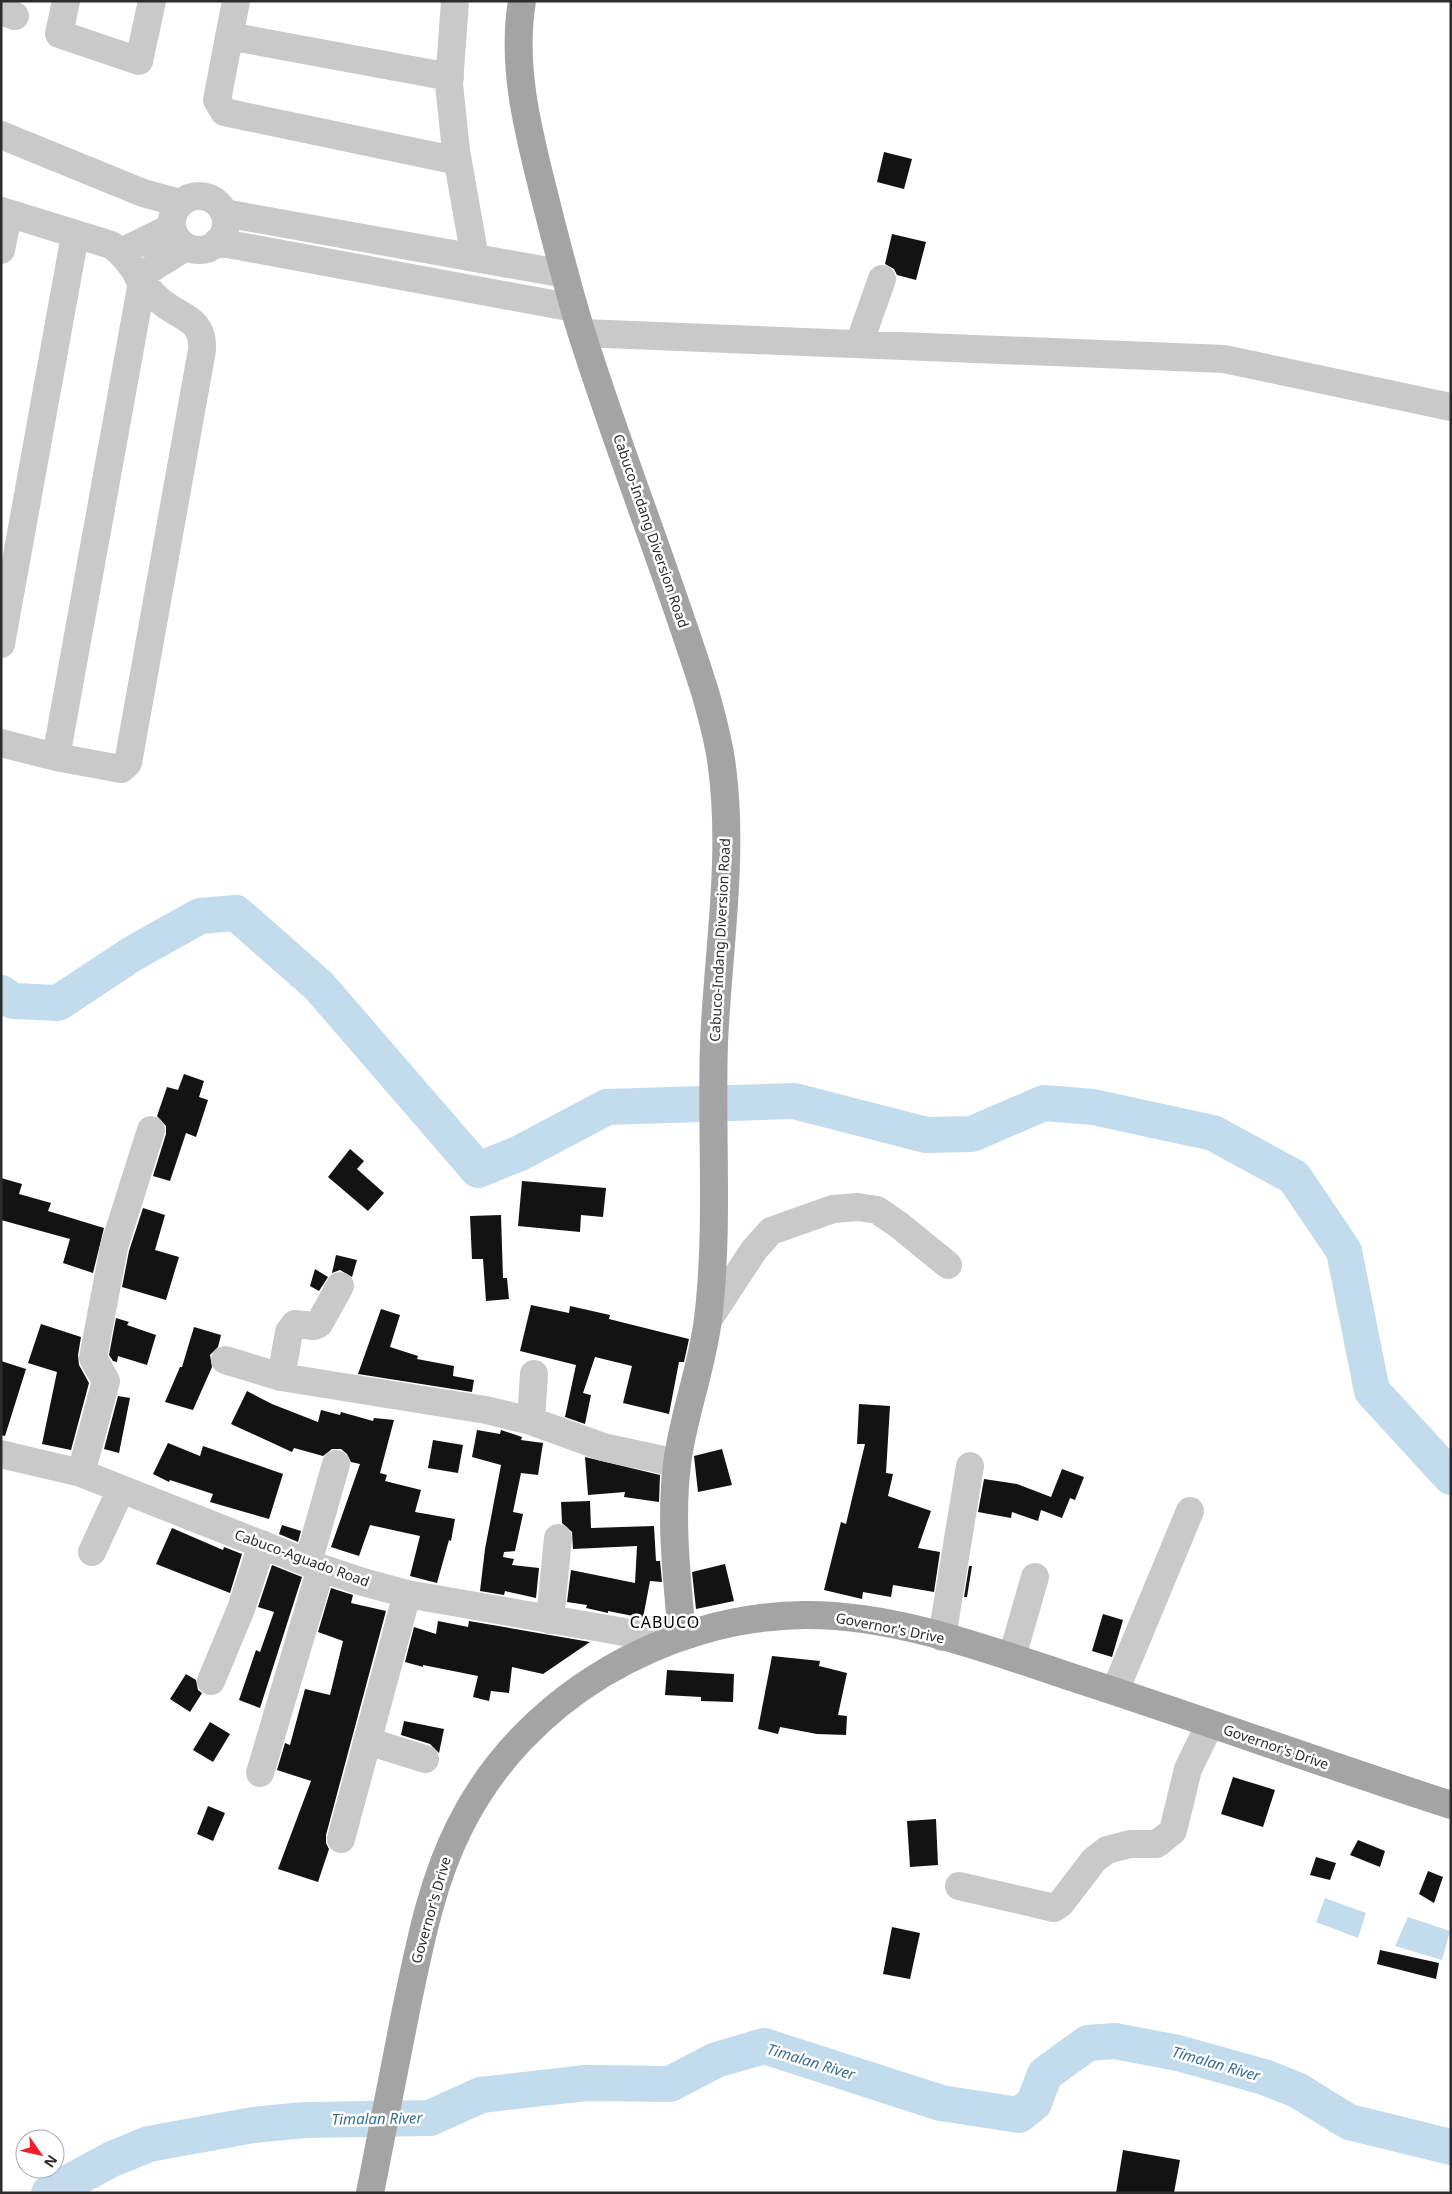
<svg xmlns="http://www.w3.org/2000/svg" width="1452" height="2194" font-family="'Noto Sans',sans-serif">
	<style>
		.water { fill: #c2dced }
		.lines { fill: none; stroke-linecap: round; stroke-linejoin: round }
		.river { stroke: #c2dced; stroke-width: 36 }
		.building { fill: #131313 }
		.minor { stroke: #c9c9c9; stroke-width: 28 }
		.major { stroke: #a4a4a4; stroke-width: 28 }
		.labels { text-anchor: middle; stroke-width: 5; stroke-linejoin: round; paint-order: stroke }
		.street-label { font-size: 14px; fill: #2c2c2c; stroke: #fff }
		.water-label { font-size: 15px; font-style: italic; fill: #346f94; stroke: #fff }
		.quarter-label { font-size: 16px; letter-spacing: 1px; fill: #000; stroke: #fff }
	</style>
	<rect width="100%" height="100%" fill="#fff"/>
	<path class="water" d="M1325,1898L1366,1913L1358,1938L1316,1922Z
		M1408,1917L1450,1931L1442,1960L1395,1946Z"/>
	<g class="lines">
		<path class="river" d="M1,993L13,1001L58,1003L132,954L200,916L236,913L319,986L478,1170L520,1153L607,1107L794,1101L926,1135L972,1134L1044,1103L1093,1107L1213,1133L1294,1177L1344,1251L1372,1391L1451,1477
			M49,2193L112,2159L149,2144L253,2125L305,2120L430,2118L481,2095L586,2083L670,2084L716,2060L764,2046L941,2103L1019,2115L1034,2103L1045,2074L1088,2043L1115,2041L1178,2053L1264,2077L1297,2090L1349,2122L1451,2147"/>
	</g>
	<path class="building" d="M884,152L912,159L904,189L877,182Z
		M892,234L926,242L916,280L897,275L894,269L885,264Z
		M184,1074L204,1081L199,1097L208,1100L196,1137L186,1133L170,1181L153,1176L166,1134V1126L157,1116L167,1087L178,1090Z
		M350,1149L364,1161L357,1169L384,1193L368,1211L328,1177Z
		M1,1178L22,1184L19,1194L51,1203L48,1211L104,1228L93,1273L63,1263L70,1239L1,1220Z
		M522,1181L606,1188L603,1217L581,1215L580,1232L518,1226Z
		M143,1208L165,1215L155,1250L179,1257L166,1300L122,1287L129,1251Z
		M501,1215L503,1278H507L509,1299L486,1301L483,1259H472L470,1216Z
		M336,1255L357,1260L352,1277L340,1270L332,1273Z
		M315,1269L328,1277L319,1291L310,1286Z
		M531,1305L569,1313L570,1306L610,1315L609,1319L689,1339L684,1362H679L669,1414L623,1403L632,1366L595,1357L583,1393L591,1395L585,1424L565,1417L576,1365L520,1351Z
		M381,1309L400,1315L390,1347L418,1356L417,1359L454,1366L453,1376L474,1380L472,1392L358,1374Z
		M116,1318L129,1322L127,1325L156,1335L147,1365L118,1356L117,1362L113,1361L109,1355Z
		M41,1324L81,1337L78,1355L79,1365L89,1383L71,1450L42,1444L57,1372L28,1363Z
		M194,1327L221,1335L218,1347L210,1355L212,1367L193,1410L165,1402L180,1367H182Z
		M1,1361L26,1369L5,1436L1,1435Z
		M247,1391L272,1404L318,1422L321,1410L340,1415L341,1412L373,1421L374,1418L394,1420L380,1473L387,1475L385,1481L421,1490L415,1512L455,1519L451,1541L449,1540L437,1583L410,1576L420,1536L370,1525L359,1556L331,1547L360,1464L351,1462L347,1454L341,1449H332L323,1456L294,1448L292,1452L231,1424Z
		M118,1396L130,1398L119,1453L104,1449Z
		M859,1404L890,1406L886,1473L893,1474L888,1496L931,1511L918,1548L940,1552L934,1592L893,1585L891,1597L863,1592L862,1599L824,1590L841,1522L846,1524L865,1444H857Z
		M477,1430L500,1434L501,1430L522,1437L521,1440L543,1443L538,1475L521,1473L513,1512L523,1514L515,1551L504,1552L503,1557L514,1559L512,1565L539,1568L536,1598L505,1591L504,1595L480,1591L485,1549L501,1465L472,1457Z
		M433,1440L463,1445L458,1473L428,1468Z
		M168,1443L200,1456L203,1446L283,1474L269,1519L210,1502L213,1494L170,1480L169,1482L153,1474Z
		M722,1449L732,1485L698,1492L694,1456Z
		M585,1457L660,1475L659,1502L624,1497L625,1492L588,1495Z
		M1062,1469L1084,1477L1075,1500L1070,1498L1062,1518L1041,1510L1038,1521L1012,1512L1011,1518L978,1512L984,1479L1017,1484L1051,1497Z
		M590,1501L591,1528L654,1526L656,1561H660L662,1582L650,1581L643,1618L608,1611V1613L586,1608L587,1605L567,1602L571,1570L635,1583L637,1546L573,1549L572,1532L562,1523L561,1502Z
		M282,1525L301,1531L298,1542L279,1534Z
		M172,1528L223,1550L224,1547L242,1554L230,1593L156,1564Z
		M725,1564L734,1601L696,1609L692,1572Z
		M272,1565L302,1577L260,1708L239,1700L256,1650L260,1652L274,1612L258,1607Z
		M969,1566H972L967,1597H964Z
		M331,1588L353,1595L351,1603L386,1611L326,1835V1843L329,1849L318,1882L278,1869L311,1781L277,1770L285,1743L290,1745L305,1689L330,1695L343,1641L318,1632Z
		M1103,1614L1123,1620L1112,1657L1092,1651Z
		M438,1621L468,1627L469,1621L590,1642L543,1674L512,1667L509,1693L491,1691L489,1701L473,1697L478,1676L423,1665V1667L405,1662L414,1627L436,1634Z
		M772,1656L820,1661L819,1666L847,1673L838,1715L847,1716L846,1735L817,1734L780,1727L778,1734L758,1729Z
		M667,1670L734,1674L733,1702L701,1701V1697L665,1695Z
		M186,1674L196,1680L198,1690L202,1693L190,1712L170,1699Z
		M404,1721L444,1729L439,1753L430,1744L401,1735Z
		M210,1722L230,1734L213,1762L193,1750Z
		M1233,1777L1275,1790L1263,1827L1221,1814Z
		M208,1806L225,1813L213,1841L197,1834Z
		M936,1819L938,1865L910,1867L907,1821Z
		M1358,1840L1385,1851L1380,1867L1350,1855Z
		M1316,1857L1336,1863L1330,1880L1310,1875Z
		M1428,1871L1443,1877L1434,1903L1419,1894Z
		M892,1927L920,1933L910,1979L883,1974Z
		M1380,1950L1439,1963L1436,1979L1377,1964Z
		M1123,2150L1180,2160L1174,2193H1116Z"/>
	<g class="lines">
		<path class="minor" d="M66,1L59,34L139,61L152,1
			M236,1L217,100L224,112L458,161
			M455,1L449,84L456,151L475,258
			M1,11L15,16
			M229,36L450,77
			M1,135L143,193L180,203
			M172 223a27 27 0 1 1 54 0a27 27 0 1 1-54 0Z
			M1,211L111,245C133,259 141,288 163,303C172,311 187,316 195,325C202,334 202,340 202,350L128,763L121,769L56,757L1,743
			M224,213L565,274
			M217,242L574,308
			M1,250L8,214
			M121,252L172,227
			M138,277L186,247
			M582,333L1224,359L1451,407
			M859,344L882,279
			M1,644L75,235
			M56,757L142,282
			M708,1320L754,1250L771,1231L833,1209L858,1207L877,1210L899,1225L948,1265
			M225,1360L281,1377L486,1410L531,1421L603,1447L677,1463
			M281,1377L289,1332L295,1324L314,1326L319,1324L340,1286
			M531,1421L534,1374
			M1,1454L81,1473L321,1568L363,1582L407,1594L670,1640
			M81,1473L106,1381L93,1358L114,1247L151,1130
			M92,1552L121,1489
			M308,1563L336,1464
			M550,1620L558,1538
			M942,1637L970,1466
			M1012,1657L1035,1577
			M211,1681L241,1609L262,1544
			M1115,1691L1190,1511
			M367,1741L425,1759
			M260,1773L321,1568
			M341,1839L407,1594
			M959,1886L1054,1908L1061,1903L1094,1860L1107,1850L1130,1844H1157L1173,1831L1188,1769L1210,1724"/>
		<path class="major" d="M522,1C510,73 532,145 549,214C559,253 569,292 581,331C619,452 667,571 705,692C712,717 719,741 722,767C734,858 718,951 714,1043C711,1135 719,1228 708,1319C702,1368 683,1416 677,1464C670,1521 677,1579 682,1635
			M370,2193C382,2132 394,2071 406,2010C419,1948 431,1883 460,1826C523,1699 663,1617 804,1615C893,1614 987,1649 1071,1677C1198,1718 1324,1764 1451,1805"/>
	</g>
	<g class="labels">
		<g class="street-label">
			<text transform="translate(651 531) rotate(71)" y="5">Cabuco-Indang Diversion Road</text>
			<text transform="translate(720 940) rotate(-87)" y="5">Cabuco-Indang Diversion Road</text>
			<text transform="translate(302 1558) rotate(20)" y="5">Cabuco-Aguado Road</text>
			<text transform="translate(890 1628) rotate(11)" y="5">Governor's Drive</text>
			<text transform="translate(1276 1747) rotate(19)" y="5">Governor's Drive</text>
			<text transform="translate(431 1910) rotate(-74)" y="5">Governor's Drive</text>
		</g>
		<g class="water-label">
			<text transform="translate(811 2062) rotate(17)" y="5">Timalan River</text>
			<text transform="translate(1216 2064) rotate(16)" y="5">Timalan River</text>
			<text transform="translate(377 2119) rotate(-1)" y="5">Timalan River</text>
		</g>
		<g class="quarter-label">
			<text x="665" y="1628">CABUCO</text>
		</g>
	</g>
	<rect width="1452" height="2194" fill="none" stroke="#2c2c2c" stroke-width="5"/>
	<g transform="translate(40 2154) rotate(124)"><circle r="24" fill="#ffffff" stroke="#ababab"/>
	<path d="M0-4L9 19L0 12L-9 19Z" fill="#f41d2d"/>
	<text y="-8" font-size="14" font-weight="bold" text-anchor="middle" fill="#2c2c2c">N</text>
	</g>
</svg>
